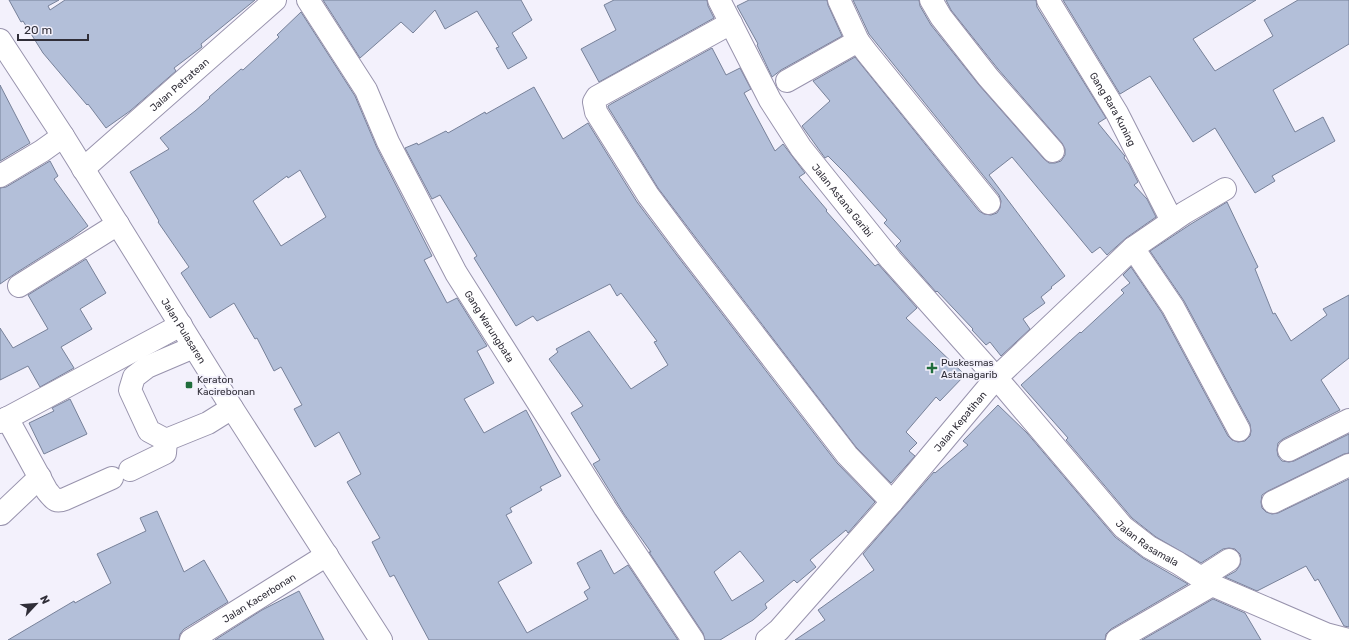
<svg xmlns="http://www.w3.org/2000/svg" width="1349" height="640" font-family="Rubik,sans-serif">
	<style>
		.building { fill: #b3bfd9; stroke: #778199; fill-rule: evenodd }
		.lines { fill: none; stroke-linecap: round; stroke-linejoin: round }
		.minor-casing { stroke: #9893ad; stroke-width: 24 }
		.major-casing { stroke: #9893ad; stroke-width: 24 }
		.minor { stroke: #fff; stroke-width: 22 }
		.major { stroke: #fff; stroke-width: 22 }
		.poi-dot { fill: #206d3c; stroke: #f3f1fc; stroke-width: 1.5 }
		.labels { text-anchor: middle; stroke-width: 3.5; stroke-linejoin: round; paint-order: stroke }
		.street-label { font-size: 10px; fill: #302e38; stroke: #f3f1fc }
		.poi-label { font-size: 10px; fill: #302e38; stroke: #f3f1fc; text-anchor: start }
	</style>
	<rect width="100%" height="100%" fill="#f3f1fc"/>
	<path class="building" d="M9,0H59L48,6L50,10L65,0H255L201,44L202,47L174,68L176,71L130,111L106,128L88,104L87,105L43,53L23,21L21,22Z
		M323,0H521L532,20L512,33L527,58L508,69L496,48L499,47L477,11L445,29L435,10L413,33L401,22L360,58Z
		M614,0H707L708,6L714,18L599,82L581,49L616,30L604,5Z
		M749,0H827L828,5L842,36L781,70L772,77L757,45L758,44L737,6Z
		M853,0H919L920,6L931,25L979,85L1044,159L1049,163H1055L1061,161L1065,155V149L1062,143L998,69L951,10L946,0H1036L1037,7L1106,118L1098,123L1124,155L1125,156L1124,158L1129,164L1138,182L1134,185L1147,199L1156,217L1126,238L1107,255L1100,247L1092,253L1012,157L989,175L1065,276L1051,287L1052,288L1041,297L1045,303L1023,319L1030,329L1001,356L990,342L986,345L972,330L973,329L937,291L936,292L901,252L896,246L901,241L884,223L887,220L846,174L828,156L825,158L802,126L830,101L813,81L855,57L979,211L984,214L991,215L997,213L1000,208L1001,201L999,195L869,34Z
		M1063,0H1256L1193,39L1215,71L1273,36L1264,20L1298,0H1349V44L1273,90L1295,132L1323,117L1335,141L1272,176L1275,181L1255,193L1215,128L1193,142L1150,76L1120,94Z
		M301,12L355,96L377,148L432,256L424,260L447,303L457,298L487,346L477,351L494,383L464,399L484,433L526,410L561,476L540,487L542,490L510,508L512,512L506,515L532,563L498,582L527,633L588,599L584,592L590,588L577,563L601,550L614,574L628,565L678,640H429L394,575L390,577L372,542L380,538L347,482L361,474L339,432L315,447L294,409L302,405L281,367L274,371L257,338L255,339L234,303L210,318L181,273L189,267L158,222L159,221L130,172L169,149L160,138L195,111L210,98L209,97L241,69L243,70L279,37L277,35ZM300,170L326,217L281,246L253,201L287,176L288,178Z
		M712,48L726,75L740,68L751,89L744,93L775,151L783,144L805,173L799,177L827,210L826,211L875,266L878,264L917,308L906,318L965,375L940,401L936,397L906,432L917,443L909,451L915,456L891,483L856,447L699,242L658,188L608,107V106L611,104Z
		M0,85L30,143L0,161Z
		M534,87L563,139L588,123L637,202L679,258L837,463L875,502L848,533L846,530L810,560L816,567L797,583L794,580L765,604L767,608L753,620L720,640H705L703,633L649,552H651L624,514L593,464L600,460L571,413L583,406L549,359L558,352L556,349L589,331L631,389L668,365L654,342L657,341L621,293L617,296L610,284L537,321L533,316L516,326L474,258L477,256L440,195L432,199L405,148L417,143L418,145L446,131L448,133L485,112L486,114ZM740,551L764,581L732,601L714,572Z
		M50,161L58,176L54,179L88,226L73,237L16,273L0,284V188L6,187Z
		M1227,202L1258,267L1255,269L1273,314L1275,313L1291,341L1327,315L1323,309L1349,295V358L1321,380L1340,410L1283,439L1278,443L1277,450L1278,456L1282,461L1289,462L1294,461L1349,434V453L1344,454L1268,491L1262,495L1261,502L1262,508L1266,512L1272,514L1278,513L1349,479V627L1344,626L1318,579L1315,581L1306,566L1257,591L1225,577L1236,571L1240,565L1241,559L1240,554L1235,549L1229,548L1223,549L1201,563L1156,537L1132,518L1066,440L1068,438L1021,385L1080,332L1081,333L1124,293L1121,290L1130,283L1123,275L1131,267L1162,313L1228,436L1232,440L1238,442L1245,441L1250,436L1251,431L1250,424L1184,301L1150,251L1191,224Z
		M86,259L106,293L80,309L92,329L61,347L74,368L40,387L28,366L0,380V328L13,348L48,329L28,295Z
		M70,399L87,434L44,454L29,423L54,411L52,408Z
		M998,405L1027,433L1115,537L1143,558L1188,584L1111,629L1106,634L1105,640H795L825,620L818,610L874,570L863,554L934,472L935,473L968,445L963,441Z
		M157,511L184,572L204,560L228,602L184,629L180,634L179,640H8L74,601L75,603L111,583L97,554L146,531L140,518Z
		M299,591L324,640H215L262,610Z
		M1213,599L1245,613L1261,640H1142Z"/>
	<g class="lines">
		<defs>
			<g id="minor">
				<path id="s1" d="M308,0L366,90L388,142L456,273L605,508L693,640"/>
				<path id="s2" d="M719,0L770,100L801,148L891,260L1006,389L1123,527L1149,547L1178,563L1212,585L1326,634L1348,640"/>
				<path d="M839,0L858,41L868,54L989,203"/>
				<path d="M931,0L941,17L988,77L1053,151"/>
				<path id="s3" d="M1048,0L1117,113L1172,221"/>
				<path d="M731,23L597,97L594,102L596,112L648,195L689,250L847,455L892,502"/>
				<path d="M787,81L858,41"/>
				<path id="s4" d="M83,169L275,0"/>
				<path d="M0,176L42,151L63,136"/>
				<path d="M1133,248L1173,307L1239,430"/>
				<path d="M19,286L118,224"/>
				<path d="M194,347L147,367L134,377L130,390L149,431L166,440L208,423L232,408"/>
				<path d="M7,418L47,491C54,499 55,503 65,499L112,478"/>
				<path d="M0,422L181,325"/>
				<path d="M1289,450L1349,420"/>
				<path d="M130,470L165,453L166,440"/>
				<path d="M1273,502L1349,465"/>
				<path d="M1,514L40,477"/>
				<path d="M1201,578L1229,560"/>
				<path id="s5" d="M191,640L327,555"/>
				<path id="s6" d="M767,640L779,630L892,502L996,378L1133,248L1184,213L1225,189"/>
				<path d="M1117,640L1212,585"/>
			</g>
			<g id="major">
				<path id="s7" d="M0,40L63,136L232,408L381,640"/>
			</g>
		</defs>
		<use href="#minor" class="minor-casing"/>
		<use href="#major" class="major-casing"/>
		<use href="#minor" class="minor"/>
		<use href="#major" class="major"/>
	</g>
	<g class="poi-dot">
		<path d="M930 362h4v4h4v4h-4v4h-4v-4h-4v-4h4z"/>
		<rect x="185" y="381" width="8" height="8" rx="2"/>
	</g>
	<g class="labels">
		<g class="street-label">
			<text dy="4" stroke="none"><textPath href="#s4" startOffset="128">Jalan Petratean</textPath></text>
			<text dy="4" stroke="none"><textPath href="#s3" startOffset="127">Gang Rara Kuning</textPath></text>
			<text dy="4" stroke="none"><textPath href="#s2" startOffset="236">Jalan Astana Garibi</textPath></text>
			<text dy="4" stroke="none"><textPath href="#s1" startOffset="374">Gang Warungbata</textPath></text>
			<text dy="4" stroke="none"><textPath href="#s7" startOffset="344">Jalan Pulasaren</textPath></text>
			<text dy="4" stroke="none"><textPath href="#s6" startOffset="292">Jalan Kepatihan</textPath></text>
			<text dy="4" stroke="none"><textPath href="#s2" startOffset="696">Jalan Rasamala</textPath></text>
			<text dy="4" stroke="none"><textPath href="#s5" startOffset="80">Jalan Kacerbonan</textPath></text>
		</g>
		<g class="poi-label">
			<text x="941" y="366">Puskesmas<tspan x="941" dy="12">Astanagarib</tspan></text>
			<text x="197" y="383">Keraton<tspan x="197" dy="12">Kacirebonan</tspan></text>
		</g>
	</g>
	<g transform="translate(36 604) rotate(64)" stroke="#f3f1fc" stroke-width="3" paint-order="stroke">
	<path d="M0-3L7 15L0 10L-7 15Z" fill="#302e38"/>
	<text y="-6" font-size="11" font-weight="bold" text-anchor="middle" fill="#302e38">N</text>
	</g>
	<path d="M18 34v6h70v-6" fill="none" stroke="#302e38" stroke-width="2"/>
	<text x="24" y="34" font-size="12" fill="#302e38" stroke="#f3f1fc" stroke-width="3" paint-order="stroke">20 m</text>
</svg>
